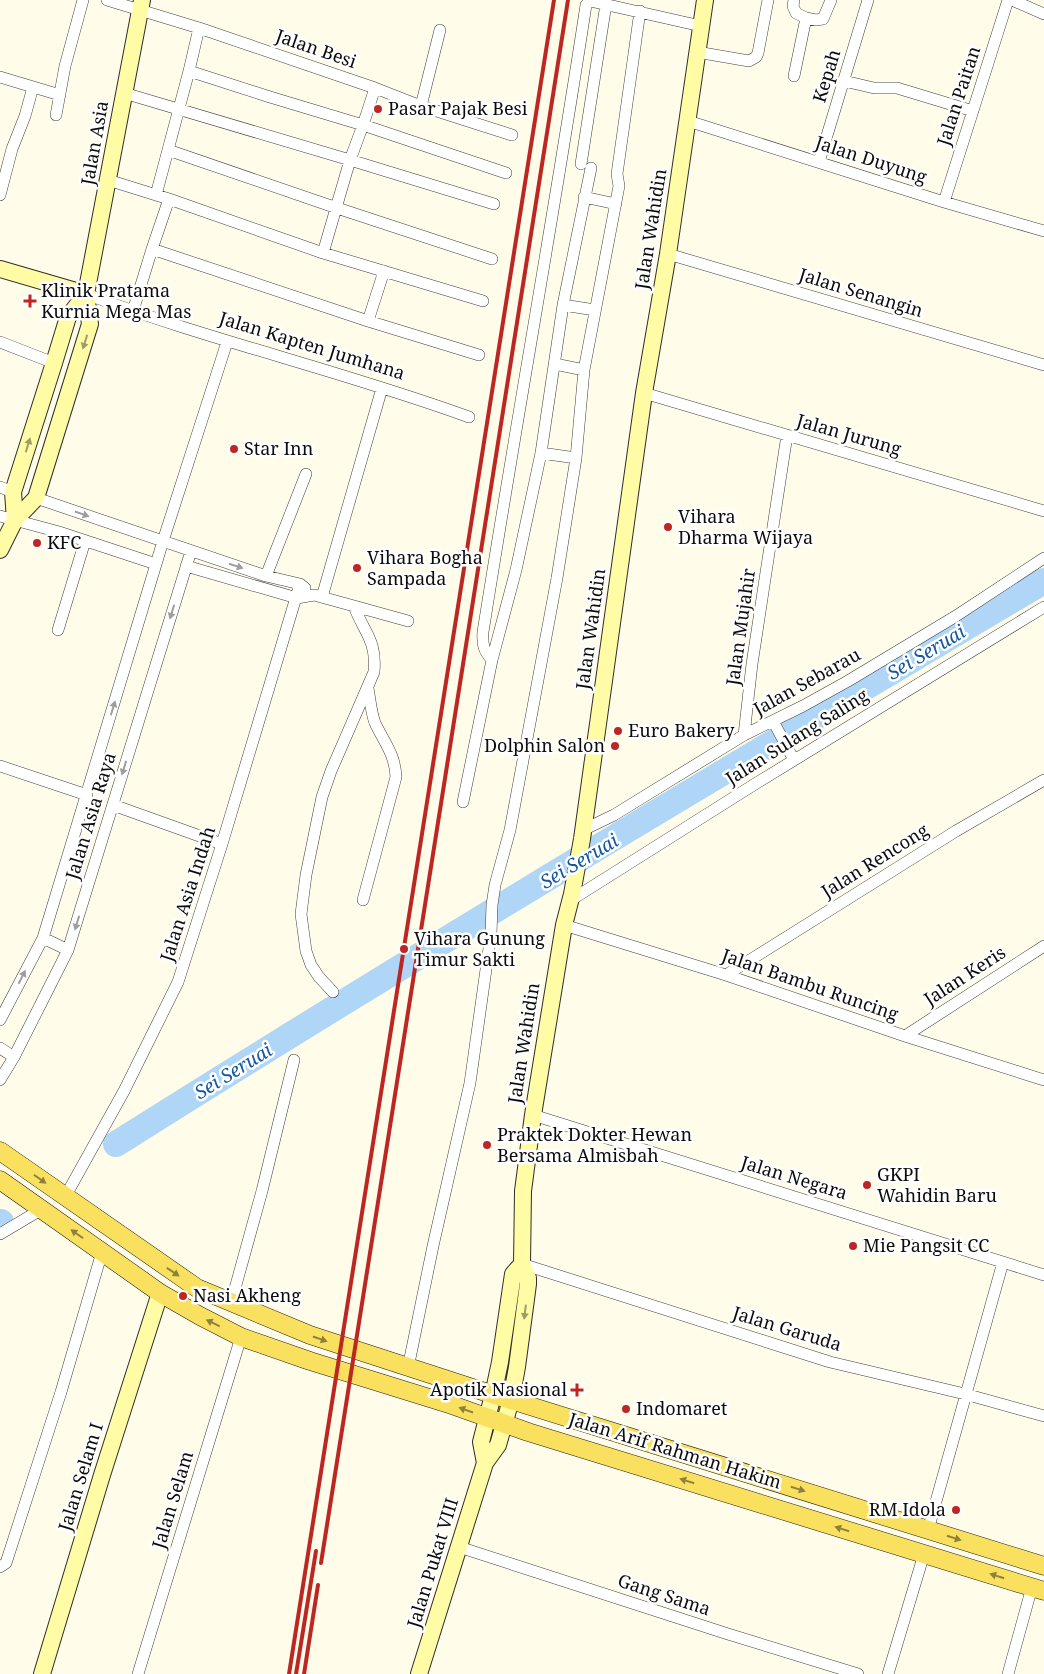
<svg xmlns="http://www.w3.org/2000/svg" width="1044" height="1674" font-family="'Noto Serif',serif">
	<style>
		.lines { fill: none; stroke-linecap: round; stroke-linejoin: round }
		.river { stroke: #afd6f7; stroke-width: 26 }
		.street-casing { stroke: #3f3f3f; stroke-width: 12 }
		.secondary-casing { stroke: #2e2e2e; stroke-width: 18 }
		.primary-casing { stroke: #1d1d1d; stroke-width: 19 }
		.street { stroke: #fff; stroke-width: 11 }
		.secondary { stroke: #fffca5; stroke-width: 16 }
		.primary { stroke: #fae05f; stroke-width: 18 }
		.rail { stroke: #bd2723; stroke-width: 4 }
		.oneway { fill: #9e9c68 }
		.oneway2 { fill: #9e9e9e }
		.oneway3 { fill: #8f813a }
		.poi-dot { fill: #bd2723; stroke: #fff; stroke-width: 2 }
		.labels { text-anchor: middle; stroke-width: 5; stroke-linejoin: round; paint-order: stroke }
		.street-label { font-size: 18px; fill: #0c0c0c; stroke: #fff }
		.poi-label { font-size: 18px; fill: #0c0c0c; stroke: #fff; text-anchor: start }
		.water-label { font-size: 19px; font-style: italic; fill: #14589e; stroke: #fff }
	</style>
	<rect width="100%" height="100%" fill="#fffcea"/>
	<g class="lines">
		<path class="river" d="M116,1144C422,951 733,766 1044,581
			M0,1223L1,1222"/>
		<defs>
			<path id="street" d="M107,0L199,28L375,88L421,106L512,135
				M794,0L793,6L796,13L806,18
				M1012,0L1044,14
				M199,28L189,71L270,97L363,125L506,173
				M697,52L749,61L756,57L758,53L768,0
				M794,76L806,18L816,20L823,19L831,0
				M0,77L60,95
				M844,81L874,88H897L973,111
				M124,93L350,160L494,204
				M421,106L440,30
				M56,115L65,66L83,0
				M688,121L944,202L1044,231
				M168,150L337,208L492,259
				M819,162L868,0
				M581,164L606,4
				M108,180L169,199L323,253L483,301
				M0,195L12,149L25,116L33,87
				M156,195L189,71
				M584,197L616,204
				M169,199L152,249L368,321L479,355
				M944,202L1008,0
				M323,253L350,160L363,125L375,88
				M668,254L1044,365
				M86,294C212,341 343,371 469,417
				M563,305L595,310
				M133,311L152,249
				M368,321L384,271
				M0,342L54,363
				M555,364L584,370
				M644,393L1044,511
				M541,453L576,458
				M0,487L13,492
				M36,498L266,576L300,584L305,588
				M0,516L59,532L156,564
				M186,566L297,598L314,595L354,606C364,633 377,640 374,672L331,771L322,797L306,875L301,914L306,951L311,965L319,977L333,992
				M266,576L306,474
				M322,597L382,388
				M354,606L408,621
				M58,630L85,541
				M492,660C484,651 482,645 483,632C516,423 554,215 586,5L590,1L701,26
				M773,721L794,760
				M744,735L752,664L787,435
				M0,766L87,795
				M463,802L492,660L516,570L541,453L563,305L591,168
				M113,805L222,844
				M583,830L614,815L744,735L803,706L848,681L956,616L1044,558
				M363,900L396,777C395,754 384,742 375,723C371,712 370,699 368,688
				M571,900L755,784L1044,607
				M564,925L726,975L905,1036L1044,1080
				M43,938L68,950
				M726,975L956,831L1044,780
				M0,1020L43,938L163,541L227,342
				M905,1036L1044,946
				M0,1048L14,1057
				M0,1080L14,1057L68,950L191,551
				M533,1115L1044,1275
				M65,1197L124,1091L178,982L222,844L300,584
				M0,1234L42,1209
				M522,1264L830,1362L965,1394L1044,1416
				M231,1303L262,1191L294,1060
				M408,1368L433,1246L470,1083L491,934L492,905L495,885L510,830L557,578L576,458L584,370L619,186L617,174L640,11
				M928,1530L1003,1262
				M459,1547L728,1634L858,1674
				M0,1567L6,1563L7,1560L61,1392L102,1252
				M138,1674L241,1337
				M888,1674L924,1554
				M1008,1674L1032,1587"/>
			<path id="secondary" d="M0,269L86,294
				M15,520L13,492L54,363L68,317L86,294
				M0,550L15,520L36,498L90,324L86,294L142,0
				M485,1463L481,1442L493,1395L500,1362L513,1274L522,1264
				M42,1674L102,1475L160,1293
				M419,1674L485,1463L498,1445L511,1400L517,1367L528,1284V1278L522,1264L523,1191L533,1115L564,925L572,894L582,839L644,393L668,254L705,0"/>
			<path id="primary" d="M0,1151L197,1288L310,1335L482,1391L1044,1566
				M0,1180L160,1293L200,1316L241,1337L310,1361L452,1405L528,1432L1044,1591"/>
		</defs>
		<use href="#street" class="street-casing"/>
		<use href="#secondary" class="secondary-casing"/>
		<use href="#primary" class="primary-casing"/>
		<use href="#street" class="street"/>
		<use href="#secondary" class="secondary"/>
		<use href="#primary" class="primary"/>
		<path class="rail" d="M321,1563L568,0
			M289,1674L554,0
			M296,1674L316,1551
			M304,1674L318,1585"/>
	</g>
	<defs><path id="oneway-solid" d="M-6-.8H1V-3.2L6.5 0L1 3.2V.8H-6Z" transform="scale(1.25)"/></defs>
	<g class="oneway">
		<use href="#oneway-solid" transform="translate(85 342) rotate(107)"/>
		<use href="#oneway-solid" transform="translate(28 445) rotate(-73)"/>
		<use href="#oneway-solid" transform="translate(525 1312) rotate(97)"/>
	</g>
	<g class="oneway2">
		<use href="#oneway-solid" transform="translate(82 514) rotate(19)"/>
		<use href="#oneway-solid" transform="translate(236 566) rotate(18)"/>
		<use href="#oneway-solid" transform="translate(172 612) rotate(107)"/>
		<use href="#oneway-solid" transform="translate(113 708) rotate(-73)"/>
		<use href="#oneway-solid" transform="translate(124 768) rotate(107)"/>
		<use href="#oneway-solid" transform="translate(77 923) rotate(107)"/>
		<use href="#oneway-solid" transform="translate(22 977) rotate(-63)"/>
	</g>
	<g class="oneway3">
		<use href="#oneway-solid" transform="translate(40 1179) rotate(35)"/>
		<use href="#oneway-solid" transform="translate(77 1234) rotate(-145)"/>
		<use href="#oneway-solid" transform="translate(173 1272) rotate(34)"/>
		<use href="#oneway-solid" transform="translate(213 1323) rotate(-154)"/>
		<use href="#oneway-solid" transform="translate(320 1339) rotate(19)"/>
		<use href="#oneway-solid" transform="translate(466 1410) rotate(-161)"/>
		<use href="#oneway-solid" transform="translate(687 1481) rotate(-163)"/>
		<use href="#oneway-solid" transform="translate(798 1489) rotate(17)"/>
		<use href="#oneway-solid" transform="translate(842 1529) rotate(-163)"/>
		<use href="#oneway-solid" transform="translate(954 1538) rotate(17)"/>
		<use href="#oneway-solid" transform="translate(997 1576) rotate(-163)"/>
	</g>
	<g class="poi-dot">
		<circle cx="378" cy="109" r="5"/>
		<path d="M27.5 293.5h5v5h5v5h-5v5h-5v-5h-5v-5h5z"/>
		<circle cx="234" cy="449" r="5"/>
		<circle cx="668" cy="527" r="5"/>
		<circle cx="37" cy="543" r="5"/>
		<circle cx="357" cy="568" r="5"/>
		<circle cx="618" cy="731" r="5"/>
		<circle cx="615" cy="746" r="5"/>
		<circle cx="404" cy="949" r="5"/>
		<circle cx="487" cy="1145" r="5"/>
		<circle cx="867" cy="1185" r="5"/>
		<circle cx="853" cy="1246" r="5"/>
		<circle cx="183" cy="1296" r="5"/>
		<path d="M574.5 1382.5h5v5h5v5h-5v5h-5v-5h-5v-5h5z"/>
		<circle cx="626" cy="1409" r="5"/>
		<circle cx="956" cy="1510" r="5"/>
	</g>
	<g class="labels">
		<g class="street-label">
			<text transform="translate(316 49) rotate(19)" y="6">Jalan Besi</text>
			<text transform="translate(827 76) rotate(-73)" y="6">Kepah</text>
			<text transform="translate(959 96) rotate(-72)" y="6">Jalan Paitan</text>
			<text transform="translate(95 143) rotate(-80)" y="6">Jalan Asia</text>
			<text transform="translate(871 160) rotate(18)" y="6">Jalan Duyung</text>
			<text transform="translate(651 229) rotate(-81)" y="6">Jalan Wahidin</text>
			<text transform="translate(861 293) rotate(17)" y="6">Jalan Senangin</text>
			<text transform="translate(312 346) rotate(17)" y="6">Jalan Kapten Jumhana</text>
			<text transform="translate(849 435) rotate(16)" y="6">Jalan Jurung</text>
			<text transform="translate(741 627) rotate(-82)" y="6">Jalan Mujahir</text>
			<text transform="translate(591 629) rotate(-82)" y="6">Jalan Wahidin</text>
			<text transform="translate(807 682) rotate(-29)" y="6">Jalan Sebarau</text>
			<text transform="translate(797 737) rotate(-32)" y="6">Jalan Sulang Saling</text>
			<text transform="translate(91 816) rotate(-73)" y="6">Jalan Asia Raya</text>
			<text transform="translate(875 861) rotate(-32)" y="6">Jalan Rencong</text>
			<text transform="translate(188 894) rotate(-72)" y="6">Jalan Asia Indah</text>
			<text transform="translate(965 976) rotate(-33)" y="6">Jalan Keris</text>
			<text transform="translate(810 985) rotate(19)" y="6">Jalan Bambu Runcing</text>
			<text transform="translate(524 1043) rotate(-81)" y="6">Jalan Wahidin</text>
			<text transform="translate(794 1178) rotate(17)" y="6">Jalan Negara</text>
			<text transform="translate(787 1329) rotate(17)" y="6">Jalan Garuda</text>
			<text transform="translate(675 1451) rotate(17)" y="6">Jalan Arif Rahman Hakim</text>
			<text transform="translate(81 1477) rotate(-73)" y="6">Jalan Selam I</text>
			<text transform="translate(173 1500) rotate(-73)" y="6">Jalan Selam</text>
			<text transform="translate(433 1563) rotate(-73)" y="6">Jalan Pukat VIII</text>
			<text transform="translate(664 1595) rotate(18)" y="6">Gang Sama</text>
		</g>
		<g class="poi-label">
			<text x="388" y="115">Pasar Pajak Besi</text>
			<text x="41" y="297">Klinik Pratama<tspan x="41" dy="21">Kurnia Mega Mas</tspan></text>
			<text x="244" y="455">Star Inn</text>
			<text x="678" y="523">Vihara<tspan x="678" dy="21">Dharma Wijaya</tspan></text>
			<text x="47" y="549">KFC</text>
			<text x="367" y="564">Vihara Bogha<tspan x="367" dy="21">Sampada</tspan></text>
			<text x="628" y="737">Euro Bakery</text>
			<text x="605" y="752" text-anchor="end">Dolphin Salon</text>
			<text x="414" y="945">Vihara Gunung<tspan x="414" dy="21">Timur Sakti</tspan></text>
			<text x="497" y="1141">Praktek Dokter Hewan<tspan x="497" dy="21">Bersama Almisbah</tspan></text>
			<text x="877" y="1181">GKPI<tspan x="877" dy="21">Wahidin Baru</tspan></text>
			<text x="863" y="1252">Mie Pangsit CC</text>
			<text x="193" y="1302">Nasi Akheng</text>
			<text x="567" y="1396" text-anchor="end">Apotik Nasional</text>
			<text x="636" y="1415">Indomaret</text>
			<text x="946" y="1516" text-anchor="end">RM Idola</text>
		</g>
		<g class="water-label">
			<text transform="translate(926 652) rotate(-31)" y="7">Sei Seruai</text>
			<text transform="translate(579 861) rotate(-31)" y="7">Sei Seruai</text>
			<text transform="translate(233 1071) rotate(-32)" y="7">Sei Seruai</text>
		</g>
	</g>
</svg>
